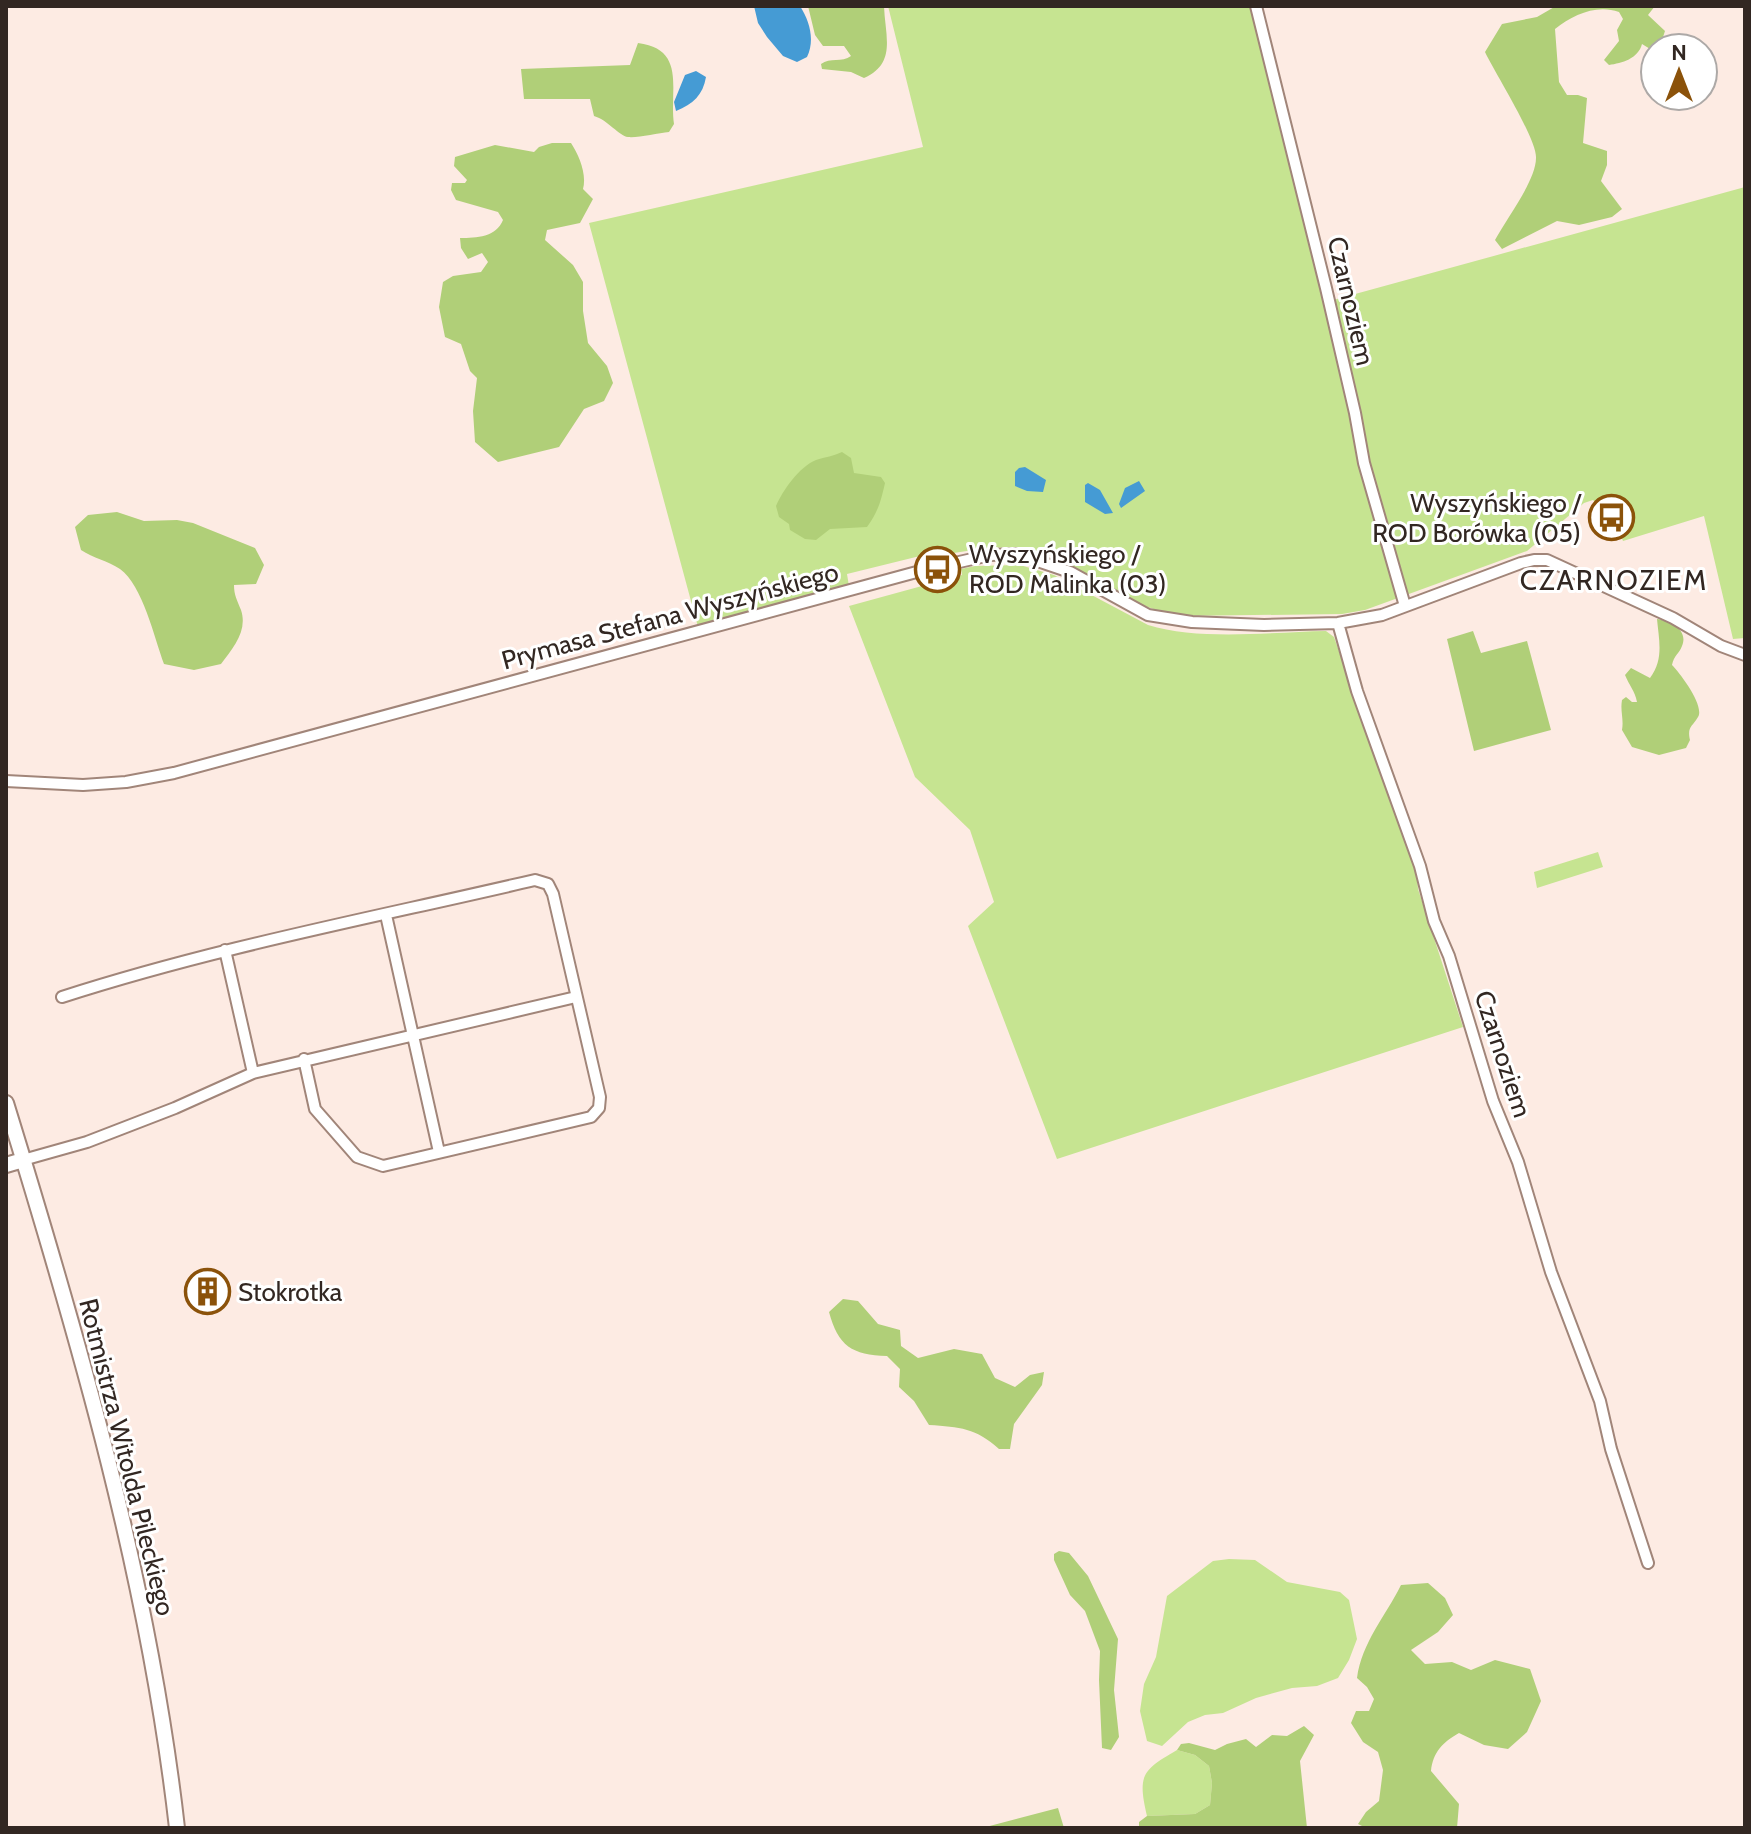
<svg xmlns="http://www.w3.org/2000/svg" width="1751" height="1834" font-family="Cabin,sans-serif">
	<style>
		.green { fill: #c6e491 }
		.forest { fill: #b0cf78 }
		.water { fill: #459bd4 }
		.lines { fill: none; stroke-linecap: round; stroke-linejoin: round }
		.street-casing { stroke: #a18579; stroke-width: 14 }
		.secondary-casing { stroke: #a18579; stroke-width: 18 }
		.street { stroke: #fff; stroke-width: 10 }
		.secondary { stroke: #fff; stroke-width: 14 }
		.labels { text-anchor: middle; stroke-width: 6; stroke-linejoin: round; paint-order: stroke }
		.street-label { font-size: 26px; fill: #322722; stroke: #fff }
		.poi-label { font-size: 26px; fill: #322722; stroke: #fff; text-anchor: start }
		.neighbourhood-label { font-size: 28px; letter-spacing: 2px; fill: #322722; stroke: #fff }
	</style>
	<rect width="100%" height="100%" fill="#fdebe3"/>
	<path class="green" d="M888,6H1253L1326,302L1745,187V638L1733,639L1704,516L1623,541L1615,520L1593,500L1584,503L1527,551L1365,610L1342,614L1178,616C1157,611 1138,604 1119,594C1093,580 1067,559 1037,551C1000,542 962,552 926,558L924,555L847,574L849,586L698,627L589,223L923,147Z
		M1020,565L1054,575L1148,625C1199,641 1272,632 1326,631L1334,637L1417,876L1418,889L1463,1027L1057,1159L968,926L994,902L970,830L915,777L849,606L962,575L961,569L975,566Z
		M1598,852L1603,867L1537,888L1534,872Z
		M1229,1559L1255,1560L1287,1582L1340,1592L1349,1600L1357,1639L1349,1660L1338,1678L1317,1686L1292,1688L1256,1698L1223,1713L1205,1715L1188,1722L1162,1746L1147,1741L1140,1711L1144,1684L1156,1657L1167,1596L1213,1561Z
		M1177,1750L1195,1755L1209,1766L1212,1783L1210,1805L1195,1814L1147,1816C1137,1774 1143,1770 1177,1750Z"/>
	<path class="forest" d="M808,6H884C885,36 897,63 864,78L851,72L822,69L821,64C830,57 842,63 851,56L844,46H823L815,35Z
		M1556,6H1655L1648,15L1665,31L1660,46L1655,48V52L1642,44C1638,59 1622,63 1609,65L1604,60L1619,41L1617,30L1623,19L1619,12C1596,4 1573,15 1555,29L1559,82L1567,95H1578L1587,98L1583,143L1607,151V165L1601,181L1622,209L1612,217L1579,225L1557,221L1502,249L1495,240C1506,219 1536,181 1536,158C1537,139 1495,73 1485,52L1502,24L1537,17Z
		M638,43C687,49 669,91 674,124L669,132C658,133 638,138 628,137C619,136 608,120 594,116L590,99H524L521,69L630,65Z
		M552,143H571C579,155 587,174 583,189L593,199L580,223L547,230L545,240L573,265L583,282V311L588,343L607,366L613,383L604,401L584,409L559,447L498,462L475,442L473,411L477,378L470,371L461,344L445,337L439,307L443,282L453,276L481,272L488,262L482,253L468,259L461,248L460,238C477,238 496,237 503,220L498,212L456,200L451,190L452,183H465L467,180L454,166L455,157L495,145L534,152L539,147Z
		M842,452L851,458L854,473L881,477L885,483C881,501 878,512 867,527L830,529L816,540L805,539L790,530L789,524L779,517L776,506C783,490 799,467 816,460C825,457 834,456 842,452Z
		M117,512L144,521L177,520L193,523L255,548L264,565L256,584L234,585C234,595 237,600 241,610C248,631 233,648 221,664L194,670L164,664C154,637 143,586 120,569C108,561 93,558 81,550L75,527L88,515Z
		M1657,619C1669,621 1689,629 1682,646C1679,654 1674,655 1672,665C1680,673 1705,706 1698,717C1692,727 1687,727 1690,740L1686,748L1659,755L1632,747L1622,730C1624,719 1620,711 1622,700L1626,697L1632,702H1637C1635,691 1629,685 1625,675L1631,668L1650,678C1664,659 1659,641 1657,619Z
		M1473,631L1481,653L1527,641L1551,730L1474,751L1447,639Z
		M843,1299L858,1301L878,1324L900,1330L901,1346L918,1358L954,1349L982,1354L995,1378L1015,1387L1030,1375L1044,1372L1042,1385L1014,1424L1010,1449H999C976,1428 960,1427 929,1425L914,1401L899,1387L900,1369L887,1356C852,1355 838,1346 829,1312Z
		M1059,1551L1069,1553L1088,1576L1118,1639L1114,1690L1119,1737L1111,1750L1102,1748L1099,1680L1100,1651L1085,1611L1070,1595L1054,1560V1554Z
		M1428,1583L1445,1598L1453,1615L1438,1632L1411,1650L1425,1664L1452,1662L1471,1670L1495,1660L1530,1669L1541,1701L1527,1732L1508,1749L1484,1745L1459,1733C1443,1742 1433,1752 1431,1771L1459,1804L1457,1828H1366L1358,1824L1366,1812L1379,1801L1383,1770L1378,1752L1363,1742L1351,1723L1356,1711H1369L1374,1699L1367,1687L1357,1678C1362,1642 1385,1617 1401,1585Z
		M1304,1726L1314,1735L1300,1761L1307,1828H1139V1822L1147,1816L1195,1814L1210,1805L1212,1783L1209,1766L1195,1755L1177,1750L1181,1744L1189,1743L1215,1750L1227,1744L1246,1739L1256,1747L1272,1735L1287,1736Z
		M1058,1808L1064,1828H982Z"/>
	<path class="water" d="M754,6H800C810,22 815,40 807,57L797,62L783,56L767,37L758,23Z
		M696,71L706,77C703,95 693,104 676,111L674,102L685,75Z
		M1025,467L1046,480L1043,492L1027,491L1015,486V472L1019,468Z
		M1139,481L1145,491L1121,508L1119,504L1125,488Z
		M1088,483L1100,490L1113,513L1105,514L1085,502V485Z"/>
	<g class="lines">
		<defs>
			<path id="street" d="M1256,6L1326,288L1355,413L1364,463L1405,606
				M1338,623L1357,691L1420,866L1434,921L1449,956L1493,1101L1518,1162L1551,1272L1600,1401L1611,1449L1648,1563
				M6,781L83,785L126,782L174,773L924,570L990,555L1017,554L1070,572L1148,615L1192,622L1264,625L1338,623L1382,615L1521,563L1534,560H1547L1673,618L1721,646L1745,655
				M386,915L439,1152
				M225,950L253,1073
				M62,997C217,947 377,917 535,880L548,884L553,894L600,1097L599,1108L591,1117L383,1166L357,1157L315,1109L304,1059
				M23,1160L87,1142L175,1108L253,1073L576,997"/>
			<path id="secondary" d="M6,1103C79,1340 149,1581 177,1828
				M6,1165L23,1160"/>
		</defs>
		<use href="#street" class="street-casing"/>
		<use href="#secondary" class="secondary-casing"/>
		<use href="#street" class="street"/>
		<use href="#secondary" class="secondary"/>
	</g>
	<defs>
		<symbol id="bus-ring" viewBox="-11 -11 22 22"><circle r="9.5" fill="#fff" stroke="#8b520a" stroke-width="1.5"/><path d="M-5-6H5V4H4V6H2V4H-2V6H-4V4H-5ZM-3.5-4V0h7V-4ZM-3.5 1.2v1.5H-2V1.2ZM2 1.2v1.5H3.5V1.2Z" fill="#8b520a"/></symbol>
		<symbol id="building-ring" viewBox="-11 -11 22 22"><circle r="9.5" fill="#fff" stroke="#8b520a" stroke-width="1.5"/><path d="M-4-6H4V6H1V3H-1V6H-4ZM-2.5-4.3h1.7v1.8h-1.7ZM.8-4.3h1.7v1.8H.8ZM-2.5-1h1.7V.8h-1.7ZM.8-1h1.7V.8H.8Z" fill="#8b520a"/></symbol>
	</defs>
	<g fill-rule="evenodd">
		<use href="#bus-ring" x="1586" y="492" width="51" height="51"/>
		<use href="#bus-ring" x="912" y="544" width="51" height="51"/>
		<use href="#building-ring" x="182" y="1266" width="51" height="51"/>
	</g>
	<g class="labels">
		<g class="street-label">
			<text transform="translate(1351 301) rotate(77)" y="9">Czarnoziem</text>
			<text transform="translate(670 616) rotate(-15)" y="9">Prymasa Stefana Wyszyńskiego</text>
			<text transform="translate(1503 1054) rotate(72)" y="9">Czarnoziem</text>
			<text transform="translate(127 1457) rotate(76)" y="9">Rotmistrza Witolda Pileckiego</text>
		</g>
		<g class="poi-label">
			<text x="1581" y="512" text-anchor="end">Wyszyńskiego /<tspan x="1581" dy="30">ROD Borówka (05)</tspan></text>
			<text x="969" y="563">Wyszyńskiego /<tspan x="969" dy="30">ROD Malinka (03)</tspan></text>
			<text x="238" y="1301">Stokrotka</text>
		</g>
		<g class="neighbourhood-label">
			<text x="1614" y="590">CZARNOZIEM</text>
		</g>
	</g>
	<rect width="1751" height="1834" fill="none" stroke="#322722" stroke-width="16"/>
	<g transform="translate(1679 72)"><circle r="38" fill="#ffffff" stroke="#ada9a7" stroke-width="2"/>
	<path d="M0-6L14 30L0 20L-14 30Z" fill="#8b520a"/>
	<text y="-12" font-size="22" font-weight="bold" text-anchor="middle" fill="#322722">N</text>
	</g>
</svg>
